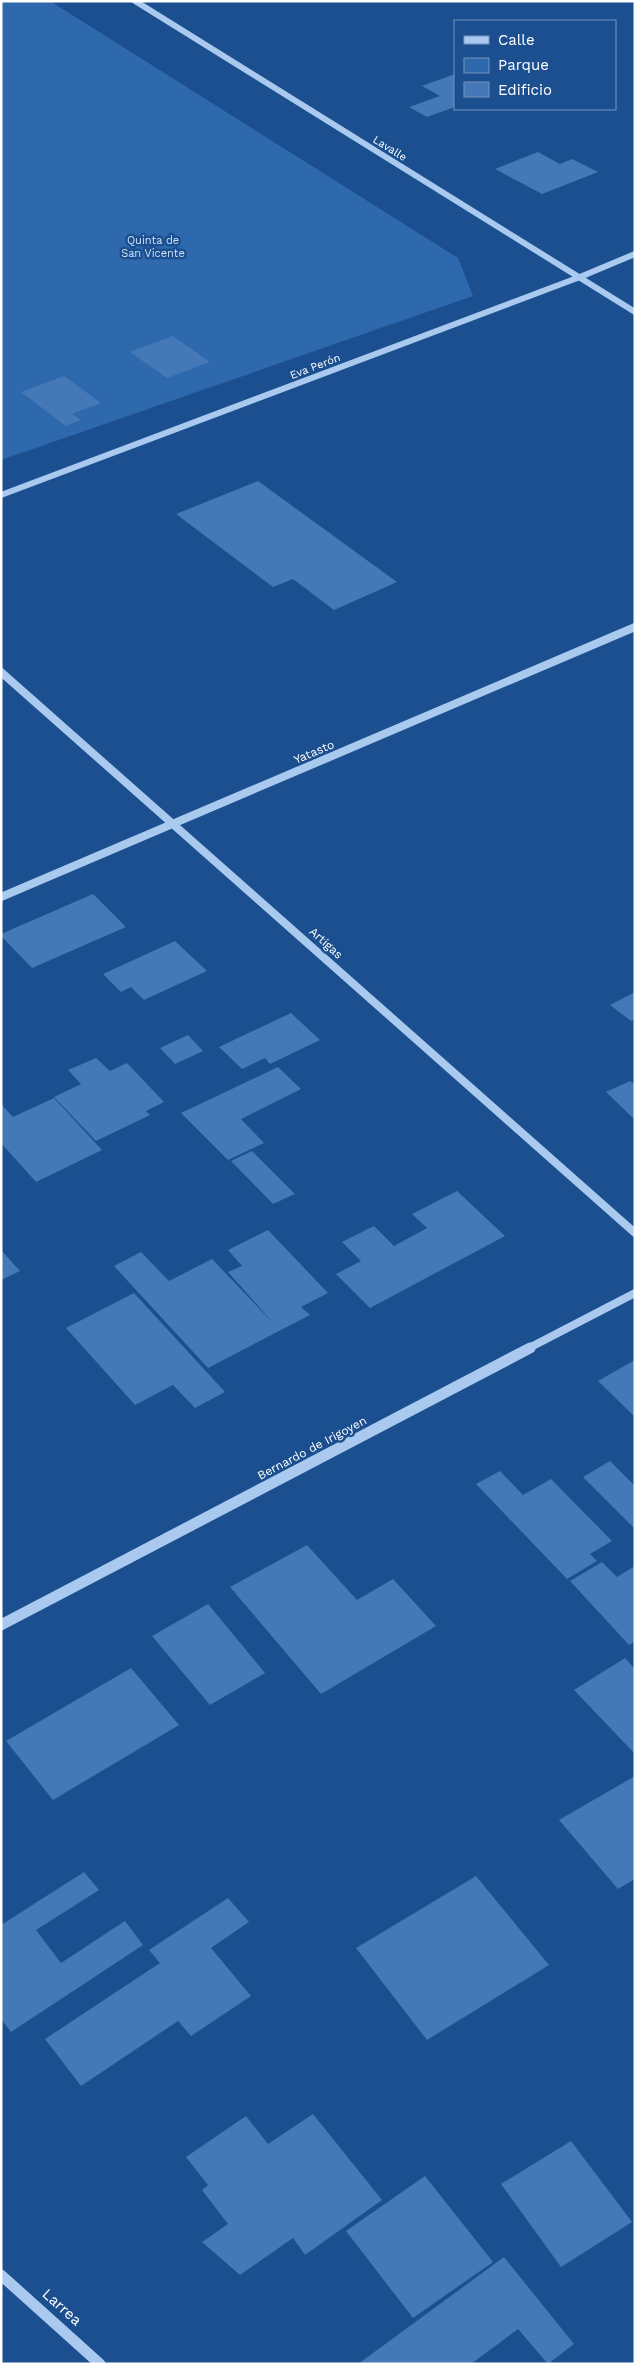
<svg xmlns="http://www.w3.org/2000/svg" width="636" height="2365" font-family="'Work Sans',sans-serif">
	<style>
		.green { fill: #2e69ad }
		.building { fill: #4478b7 }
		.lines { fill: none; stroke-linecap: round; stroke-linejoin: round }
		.minor-far2 { stroke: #a9c9ee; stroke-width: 6 }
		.minor-far1 { stroke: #a9c9ee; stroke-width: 8 }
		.minor { stroke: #a9c9ee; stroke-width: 11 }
		.labels { text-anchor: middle; stroke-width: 5; stroke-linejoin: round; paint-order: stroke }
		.far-street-label { font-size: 11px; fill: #fff; stroke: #1b4f8f }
		.far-park-label { font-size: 11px; fill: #cfe3fa; stroke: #1b4f8f }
		.street-label { font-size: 12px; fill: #fff; stroke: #1b4f8f }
		.near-street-label { font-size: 15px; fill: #fff; stroke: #1b4f8f }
	</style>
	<rect width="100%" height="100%" fill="#1b4f8f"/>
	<path class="green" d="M1,1H50L458,258L473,296L1,460Z"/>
	<path class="building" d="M455,74V107L427,117L409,107L440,96L422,86Z
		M538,152L560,164L572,159L598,172L542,194L495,169Z
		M173,336L210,362L167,378L130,352Z
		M64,376L101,403L72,414L81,420L66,426L21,392Z
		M258,481L397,582L334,610L293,579L273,587L176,514Z
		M93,894L126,927L32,968L1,936V934Z
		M175,941L207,971L144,1000L131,987L121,992L103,974Z
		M635,992V1019L631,1021L610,1005Z
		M291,1013L320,1040L270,1064L265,1058L242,1069L219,1047Z
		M188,1035L203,1051L175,1064L160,1048Z
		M96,1058L110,1071L127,1063L164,1102L146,1111L150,1115L96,1141L54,1097L81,1084L68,1070Z
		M278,1067L301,1089L241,1119L264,1143L228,1160L181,1113Z
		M630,1081L635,1085V1120L606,1092Z
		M54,1098L102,1150L36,1182L1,1143V1104L13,1117Z
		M252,1151L295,1194L273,1204L231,1161Z
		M457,1191L505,1236L370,1308L336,1274L361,1261L342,1242L374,1226L394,1246L427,1228L412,1214Z
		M268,1230L328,1293L301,1307L310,1315L208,1368L114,1266L141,1252L169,1281L212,1259L275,1325L228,1272L242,1266L228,1250Z
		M1,1250L20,1271L1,1280Z
		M134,1293L225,1392L195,1408L173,1385L135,1405L66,1328Z
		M635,1360V1417L598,1381Z
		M610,1461L635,1486V1529L583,1477Z
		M500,1471L523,1495L551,1479L612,1541L590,1554L597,1561L567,1579L476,1484Z
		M307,1545L357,1600L393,1579L436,1626L321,1694L230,1587Z
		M602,1562L617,1577L635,1566V1641L629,1645L570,1581Z
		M208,1604L265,1673L210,1705L152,1636Z
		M625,1658L635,1669V1754L574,1690Z
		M131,1668L179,1725L53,1800L6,1741Z
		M635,1776V1879L618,1889L559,1820Z
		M84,1872L99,1890L36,1930L61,1963L125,1921L143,1945L11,2032L1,2019V1925Z
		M476,1876L549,1965L427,2040L356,1948Z
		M228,1898L249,1922L211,1948L251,1996L191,2036L178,2021L81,2086L45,2039L160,1963L149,1950Z
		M313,2114L382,2200L305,2255L293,2238L240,2275L202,2242L228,2224L202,2190L208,2185L186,2157L246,2116L268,2144Z
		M571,2141L632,2222L561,2267L501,2184Z
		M425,2176L493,2262L413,2318L346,2231Z
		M504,2257L574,2344L548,2364L518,2329L471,2364H358Z"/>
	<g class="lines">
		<path class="minor-far2" d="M135,1L635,312
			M1,495L580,277L635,254"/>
		<path class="minor-far1" d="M1,672L635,1233
			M1,897L635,627
			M527,1349L635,1293"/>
		<path class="minor" d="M1,1625L530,1348
			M1,2275L100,2364"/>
	</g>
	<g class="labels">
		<g class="far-street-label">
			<text transform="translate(390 148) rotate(32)" y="4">Lavalle</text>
			<text transform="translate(315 366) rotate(-21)" y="4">Eva Perón</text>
		</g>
		<g class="far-park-label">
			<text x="153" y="244">Quinta de<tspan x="153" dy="13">San Vicente</tspan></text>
		</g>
		<g class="street-label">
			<text transform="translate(314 752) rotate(-23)" y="4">Yatasto</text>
			<text transform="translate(326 943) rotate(42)" y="4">Artigas</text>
			<text transform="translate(312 1448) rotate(-28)" y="4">Bernardo de Irigoyen</text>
		</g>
		<g class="near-street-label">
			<text transform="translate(62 2307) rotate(42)" y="5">Larrea</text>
		</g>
	</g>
	<rect width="636" height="2365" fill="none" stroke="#ffffff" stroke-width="5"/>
	<rect x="454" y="20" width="162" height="90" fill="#1b4f8f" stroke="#7695bc"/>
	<rect x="464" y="36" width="25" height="8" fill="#a9c9ee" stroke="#7695bc"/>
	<text x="498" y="45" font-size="15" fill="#ffffff">Calle</text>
	<rect x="464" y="58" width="25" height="15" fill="#2e69ad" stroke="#7695bc"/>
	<text x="498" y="70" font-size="15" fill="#ffffff">Parque</text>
	<rect x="464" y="82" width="25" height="15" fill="#4478b7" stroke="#7695bc"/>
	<text x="498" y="95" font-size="15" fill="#ffffff">Edificio</text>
</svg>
